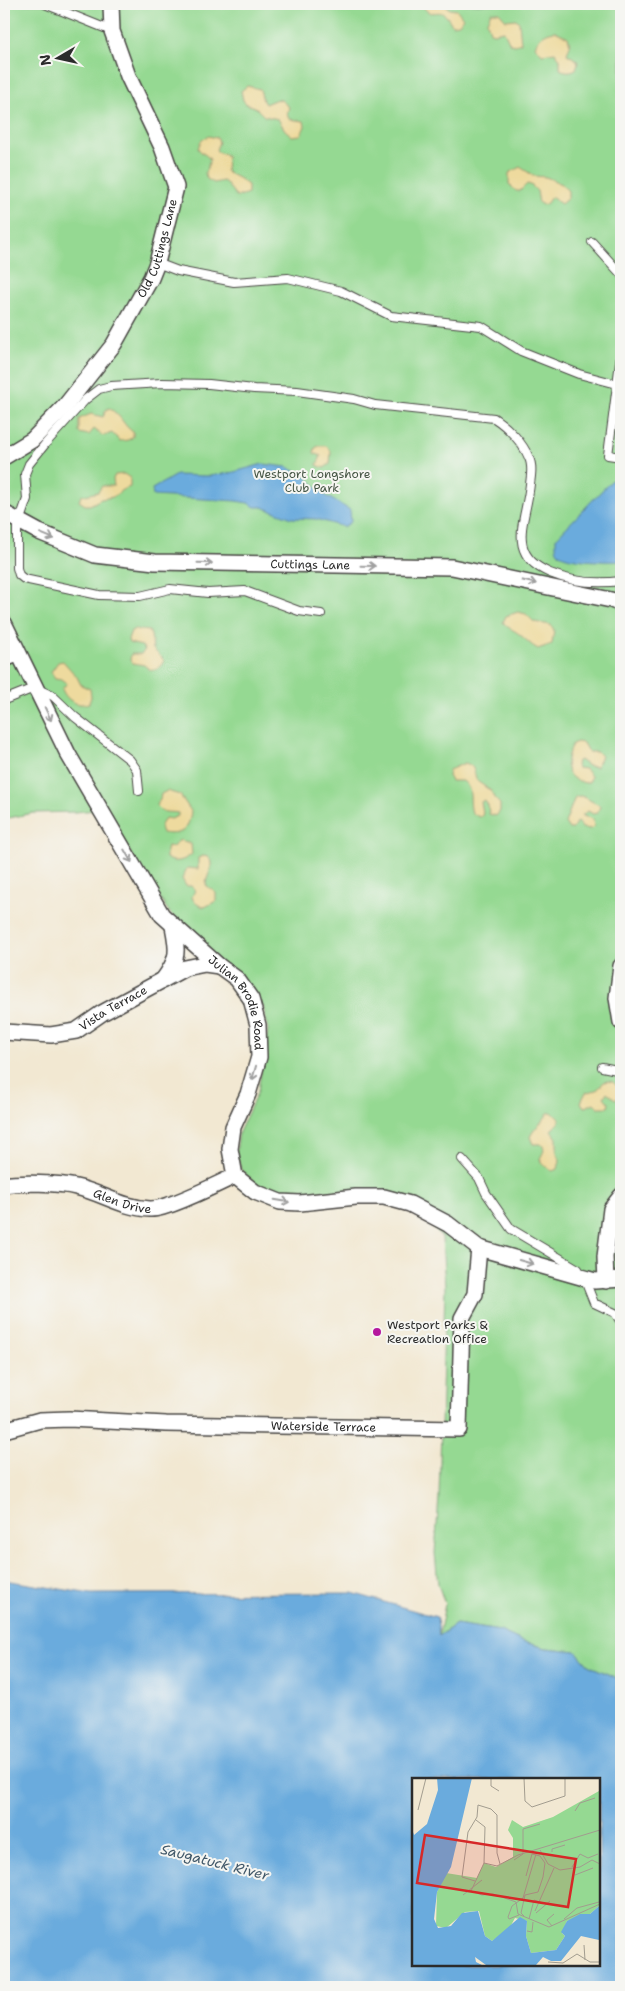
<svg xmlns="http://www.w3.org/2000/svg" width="625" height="1991" font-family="'Shantell Sans',sans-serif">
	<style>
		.green { fill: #95d992; stroke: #60825e }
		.sand { fill: #eeda9e; stroke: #8c8264 }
		.water { fill: #6aabdd; stroke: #4a6b84; fill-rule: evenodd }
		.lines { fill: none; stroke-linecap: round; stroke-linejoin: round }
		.lane-casing { stroke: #494744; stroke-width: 10 }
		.street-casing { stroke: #494744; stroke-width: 18 }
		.lane { stroke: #fff; stroke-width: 8 }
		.street { stroke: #fff; stroke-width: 15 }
		.oneway { stroke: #a0a0a0 }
		.poi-dot { fill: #b5179e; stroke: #f6f6f2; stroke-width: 2 }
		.labels { text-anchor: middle; stroke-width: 4; stroke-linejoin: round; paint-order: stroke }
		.street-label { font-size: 12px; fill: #2b2b2b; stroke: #f6f6f2 }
		.park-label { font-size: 12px; fill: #465645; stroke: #f6f6f2 }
		.poi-label { font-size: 12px; fill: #2b2b2b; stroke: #f6f6f2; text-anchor: start }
		.water-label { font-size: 14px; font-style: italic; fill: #415869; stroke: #f6f6f2 }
		.inset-road { fill: none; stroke: #a29c8f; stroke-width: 1 }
		.view { fill: #d62828; fill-opacity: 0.15; stroke: #d62828; stroke-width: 2.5 }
		.inset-edge { fill: none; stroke: #2b2b2b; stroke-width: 2.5 }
	</style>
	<rect width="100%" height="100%" fill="#f6f6f2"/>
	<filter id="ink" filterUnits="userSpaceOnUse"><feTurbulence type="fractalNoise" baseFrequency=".02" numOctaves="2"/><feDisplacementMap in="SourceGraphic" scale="10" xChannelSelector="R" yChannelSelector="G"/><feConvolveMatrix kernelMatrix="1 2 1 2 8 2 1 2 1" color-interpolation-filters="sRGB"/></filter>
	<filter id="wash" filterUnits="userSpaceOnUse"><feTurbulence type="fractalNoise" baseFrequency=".0096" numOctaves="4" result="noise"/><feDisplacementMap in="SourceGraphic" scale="20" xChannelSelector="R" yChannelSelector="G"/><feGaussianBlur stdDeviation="1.12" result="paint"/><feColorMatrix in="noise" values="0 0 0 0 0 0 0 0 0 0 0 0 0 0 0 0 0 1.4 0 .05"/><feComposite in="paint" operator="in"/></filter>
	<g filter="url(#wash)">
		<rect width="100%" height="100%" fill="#f2e8d2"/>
		<path class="green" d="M4,4H621V1680L588,1665L576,1651L546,1648L524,1642L500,1631L456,1624L439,1636L445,1604L438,1584L435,1553L439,1497L445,1288L442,1237L412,1204L366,1190L286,1194L262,1190L241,1170L236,1153L239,1132L258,1091L268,1030L263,1006L170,913L141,872L106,809L75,812L33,813L4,819Z"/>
		<path class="sand" d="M422,4H445L449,9L457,10L463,18L459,24L452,25C450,21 447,16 444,14C436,9 429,19 422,4Z
			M491,12H499L506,20L516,19L519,22L521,43L515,45L510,44L504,31L494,33L490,32L487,21Z
			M555,31L568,37L570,45L567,54L577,60L578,63L576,69C571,72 565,72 560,69V59L555,52L542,54L535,46C539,37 545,32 555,31Z
			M247,86L260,89L263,101L265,104L277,99L281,100L289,107L287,114L289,119L304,121L305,126L301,135L292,136L285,130L278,119L264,116L255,107L246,104L243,100L241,91Z
			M208,136L217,138L219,142L216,150L218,152L227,156L226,172L238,178L248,185V193L237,197L225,182L223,181L214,183L207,179L205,173L210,160C207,154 201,154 198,148L201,141Z
			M520,167L534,176L546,177L562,184L568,191V198L561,204L551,197L547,203L543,205L539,203L537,191L531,185L527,184L520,191H516L509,184V173Z
			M109,408C123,417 122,424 133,432V437L128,440L120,441L112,433L103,436L94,429L89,435L79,433V419L91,414L103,417L106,410Z
			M319,446H326L331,451L330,464L324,468L317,465L321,456L314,453L315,448Z
			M124,474L130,478V487L122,490L113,497L101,499L90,505H85L79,501L81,496L98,492L102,486H114L113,479L115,475Z
			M518,612L526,614L534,622L551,625L554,630L552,644L538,649C530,645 526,639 519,634C513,629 508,629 503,622L506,616Z
			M135,629L149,631L151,635L153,649L164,660C161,667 157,672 149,669L144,665L133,663L130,660L131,654H141L145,650L142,646L129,643L128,639L131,631Z
			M63,661L77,677L81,685L90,689L91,697L89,703C77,707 66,700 62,689L67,683L62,679L55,678L51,672L58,662Z
			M577,742L583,743L588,752H597L601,756L596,767L588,766L580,760L577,762L576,765L578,768L585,769L591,776L590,781L586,783C562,779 564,762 572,744Z
			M465,763C476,766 473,772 477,781L491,791L494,798L500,804V811L496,816L489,814L488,805L484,800L481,802L483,812L482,816L479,817L472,813C468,801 474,789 463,781H451L448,776L449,770Z
			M167,791L180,795L191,811C189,830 182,836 162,833L160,827L165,818L171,819L178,816V813C170,811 162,815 156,805L160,800L161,794Z
			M579,796C585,796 591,802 598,804L600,807L597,813L593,814L588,811L583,814V816L593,819L594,826L591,829L582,828L578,821L576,822L573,829H569L565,823L575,797Z
			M181,840L191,844L192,854C184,861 175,864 166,858V850L168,846L173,847L177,842Z
			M203,856L209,857C215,868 206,875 206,885L216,893V901L205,907C199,906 194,903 192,897L195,890L191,886H186L182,879L187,868L198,869V858Z
			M608,1081L613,1082L621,1090L620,1098L615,1099L607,1092L604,1097L609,1103L608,1107H598L594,1103L586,1107L583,1106L581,1102L586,1092L597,1090L604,1082Z
			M552,1112L559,1119V1123L551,1130L557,1138V1153L560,1160L558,1169L552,1171L542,1164L540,1159C542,1153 547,1150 541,1144H533L530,1137C533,1129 543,1122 548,1113Z"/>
		<path class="water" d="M263,464L287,467L305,476L326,496L350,510L351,522L344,527L316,519L292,518L262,507H255L248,503L236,501L153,496L152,489L176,475L208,476L230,473Z
			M621,473V561C610,562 565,561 559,553C555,549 556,543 556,538L612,480Z
			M4,1580L91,1594L352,1593L437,1617L439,1636L456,1624L500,1631L524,1642L546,1648L576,1651L588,1665L621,1680V1987H4ZM414,1780H599V1965H414Z"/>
	</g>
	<g filter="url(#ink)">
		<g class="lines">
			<defs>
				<path id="lane" d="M45,4L112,31
					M592,242L621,274
					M157,263L178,271L234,282L288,278L341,291L391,316L481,326L521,351L579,374L621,385
					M621,354L608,455L621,457
					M321,614L299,611L245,591L208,593L170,589L140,596L99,595L24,579L19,575L17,568V528L27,499L25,474L29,464L46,443L86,399L99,389L111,386L162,383L209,384L254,389L297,391L354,399L375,405L494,418C508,427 523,443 529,458C533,466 531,476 530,484C526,522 505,554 550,573C572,582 597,584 621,581
					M4,700L29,690L42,691L53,696L75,717L130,760L137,770L139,791
					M602,1067L617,1070L621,1073
					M462,1159L479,1178L486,1193L511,1229L578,1269L584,1278L594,1303L615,1313L621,1322"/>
				<g id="street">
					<path id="s1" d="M4,457L32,440L65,406L114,344L151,278L157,263L176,187L162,147L128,76L112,31L111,4"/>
					<path id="s2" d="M4,513L39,532L95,555L155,562L452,567L611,600L621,604"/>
					<path id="s3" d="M4,623L68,754L162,915L219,966L237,979L251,999L258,1025L259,1057L248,1094L233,1127L230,1149L235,1176L255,1192L280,1202L300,1203L356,1197H384L410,1204L448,1224L479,1248L595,1281L621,1279"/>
					<path d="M4,659L18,654"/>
					<path d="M621,966L617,998L621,1022"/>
					<path d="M163,980C179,958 178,951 173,926"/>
					<path id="s4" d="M4,1032L51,1035L76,1031L102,1013L185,968L205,964L219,966"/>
					<path id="s5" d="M4,1185C19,1182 61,1183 76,1187C102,1193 123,1208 150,1209C167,1210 217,1184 235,1176"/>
					<path d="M606,1281L605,1257L611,1209L621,1196"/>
					<path id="s6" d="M4,1430L40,1420L69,1419L166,1424L459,1429L462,1318L475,1294L479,1248"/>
				</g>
			</defs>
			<use href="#lane" class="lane-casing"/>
			<use href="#street" class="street-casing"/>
			<use href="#lane" class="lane"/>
			<use href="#street" class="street"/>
		</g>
		<defs><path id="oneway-shaft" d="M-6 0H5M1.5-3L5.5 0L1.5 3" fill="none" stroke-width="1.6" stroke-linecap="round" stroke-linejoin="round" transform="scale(1.25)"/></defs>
		<g class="oneway">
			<use href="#oneway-shaft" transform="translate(47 536) rotate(22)"/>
			<use href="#oneway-shaft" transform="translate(205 563) rotate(1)"/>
			<use href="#oneway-shaft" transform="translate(368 566) rotate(1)"/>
			<use href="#oneway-shaft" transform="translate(529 582) rotate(13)"/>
			<use href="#oneway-shaft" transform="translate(48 714) rotate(64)"/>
			<use href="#oneway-shaft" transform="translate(128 856) rotate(60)"/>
			<use href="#oneway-shaft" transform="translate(254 1073) rotate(106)"/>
			<use href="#oneway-shaft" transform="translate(282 1201) rotate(10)"/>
			<use href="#oneway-shaft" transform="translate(526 1262) rotate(16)"/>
		</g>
	</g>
	<circle class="poi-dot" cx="377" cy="1332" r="5"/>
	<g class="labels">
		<g class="street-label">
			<text dy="4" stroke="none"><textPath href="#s1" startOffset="265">Old Cuttings Lane</textPath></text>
			<text dy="4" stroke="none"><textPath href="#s2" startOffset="316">Cuttings Lane</textPath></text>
			<text dy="4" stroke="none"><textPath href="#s3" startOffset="452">Julian Brodie Road</textPath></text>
			<text dy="4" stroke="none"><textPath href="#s4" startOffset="116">Vista Terrace</textPath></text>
			<text dy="4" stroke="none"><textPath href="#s5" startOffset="121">Glen Drive</textPath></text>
			<text dy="4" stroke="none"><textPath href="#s6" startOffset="321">Waterside Terrace</textPath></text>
		</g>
		<g class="park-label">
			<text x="312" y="478">Westport Longshore<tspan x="312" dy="14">Club Park</tspan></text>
		</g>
		<g class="poi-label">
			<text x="387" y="1329">Westport Parks &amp;<tspan x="387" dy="14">Recreation Office</tspan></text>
		</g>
		<g class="water-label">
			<text transform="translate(215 1862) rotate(14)" y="5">Saugatuck River</text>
		</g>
	</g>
	<g transform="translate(412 1778)">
		<rect width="188" height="188" fill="#f2e8d2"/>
		<path d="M187,13V128L178,136L155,143L150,155L153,158L144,172L119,175L114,158L115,143L103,140L97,151L80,163L73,158L67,133L53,134L34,150L24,148L25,114L34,95L65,100L72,85L84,89L101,79V60L96,52L100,42L111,49L141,39Z" fill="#95d992"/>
		<path d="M25,0H60L39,89L25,114L22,141L26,150L39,148L50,135L66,133L73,158L80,163L108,139L115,143L114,158L119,175L144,172L153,158L149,154L155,143L168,136H178L187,128V162L169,158L149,183H139L131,179L124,187H74L63,179L64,184L70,187H0V51L2,57L15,46L26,12Z" fill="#6aabdd"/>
		<path class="inset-road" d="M79,0V8L87,13M112,0L113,23L120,29L153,18V0M6,32L14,0M163,33L168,25L183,20M64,42L73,49L72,85M188,52L106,77L85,88L72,85L59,113L70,117L81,116L104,124L106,136L137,149L188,126M128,72L136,86L148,92L168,89L180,82L188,86M140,74V71L153,67M102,82L111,76V51L128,46M160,89L168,76L176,80L186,76M163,97L181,90M63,103L50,99L56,54L65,39L66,27L79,31L85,37V75L88,86M51,117L70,102M123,133L142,90M124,135L138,123M107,137L97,141L96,139L100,128L111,120L124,76M112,138L109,135L113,117L126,114L131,99L133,85L128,78L120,76L114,98M117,141L122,122L134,126M152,141L165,130L187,124M140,148L135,142L142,136M115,153L120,154L121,144M172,167L173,182M136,184L151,185L165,176L178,184H188"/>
		<path class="view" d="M13,57L164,81L156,129L5,105Z"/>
		<rect width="188" height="188" class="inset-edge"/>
	</g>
	<rect width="625" height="1991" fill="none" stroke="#f6f6f2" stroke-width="20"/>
	<g transform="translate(58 58) rotate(261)" stroke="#f6f6f2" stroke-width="4" paint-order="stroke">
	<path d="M0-4L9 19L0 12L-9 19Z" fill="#2b2b2b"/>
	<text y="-8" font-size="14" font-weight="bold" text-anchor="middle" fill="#2b2b2b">N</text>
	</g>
</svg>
